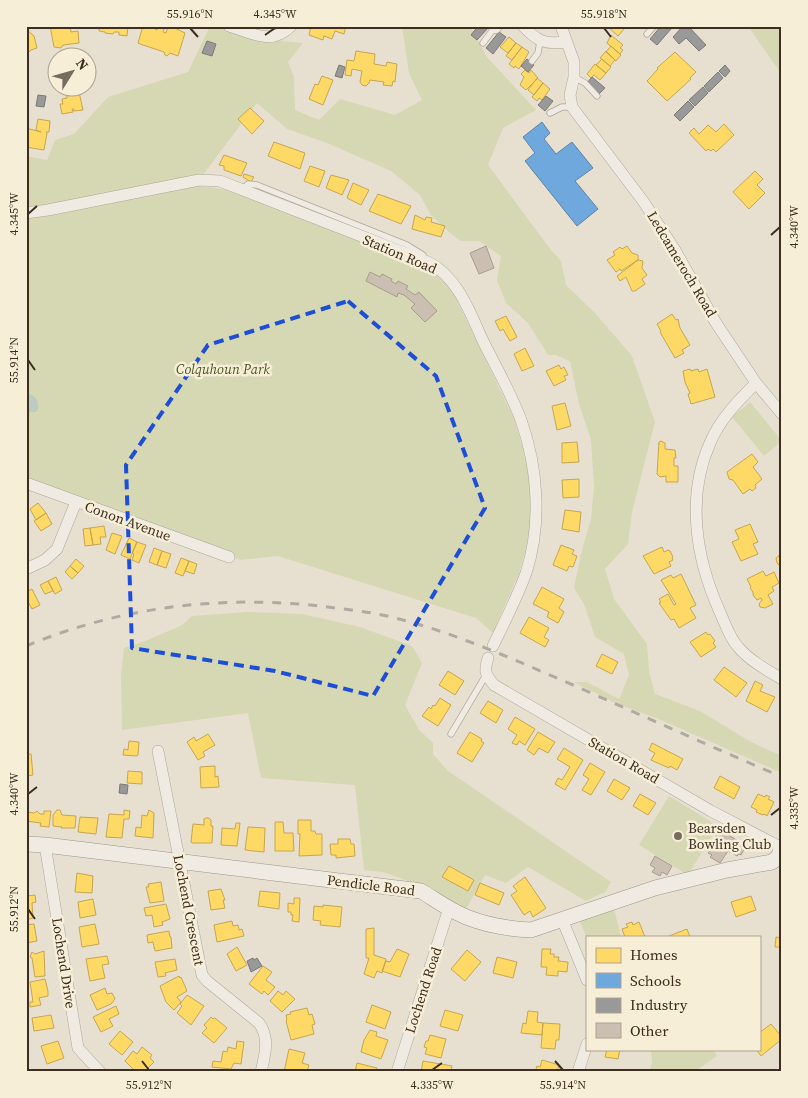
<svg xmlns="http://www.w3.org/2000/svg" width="808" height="1098" font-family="'Source Serif 4',serif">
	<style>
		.green { fill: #d6d7b3 }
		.water { fill: #bcccc2 }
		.homes { fill: #ffd966; stroke: #c5a651 }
		.schools { fill: #6fa8dc; stroke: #6083a4 }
		.industry { fill: #999; stroke: #7d7975 }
		.building { fill: #cbbfb2; stroke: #a89c90 }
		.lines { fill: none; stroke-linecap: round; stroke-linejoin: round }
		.lane-casing { stroke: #ada599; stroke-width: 7 }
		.street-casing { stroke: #ada599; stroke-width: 12 }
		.secondary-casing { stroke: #9c958a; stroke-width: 16 }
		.lane { stroke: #efebe3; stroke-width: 5.5 }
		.street { stroke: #efebe3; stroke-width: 11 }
		.secondary { stroke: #efebe3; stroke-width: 15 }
		.rail { stroke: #afaaa2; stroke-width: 3; stroke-dasharray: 9 9; stroke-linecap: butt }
		.marked { fill: none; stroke: #1d4ed8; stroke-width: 4; stroke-dasharray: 10 6; stroke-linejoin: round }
		.ticks { fill: none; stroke: #3d2e20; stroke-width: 2 }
		.poi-dot { fill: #786c5e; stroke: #f7eed8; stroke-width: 2 }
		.labels { text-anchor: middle; stroke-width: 5; stroke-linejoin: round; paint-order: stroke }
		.street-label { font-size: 14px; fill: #3d2e20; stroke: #f7eed8 }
		.park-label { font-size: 14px; font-style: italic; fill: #4d5a26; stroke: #f7eed8 }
		.poi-label { font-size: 14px; fill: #3d2e20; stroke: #f7eed8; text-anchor: start }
		.neatline { fill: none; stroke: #3d2e20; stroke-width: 2 }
		.ticks-label { font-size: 12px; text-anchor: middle; fill: #3d2e20 }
	</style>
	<rect width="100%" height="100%" fill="#e7e0d1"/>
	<path class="green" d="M210,26H222L269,40L303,43L288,62L294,77L295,110L319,120L340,99L395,115L422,100L409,73L402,26H470L487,57L536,110L503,128L488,165L551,250L561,261L566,285L595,313L632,356L655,422L632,512L628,544L605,569L614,599L647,644L649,671L655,694L700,711L751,742L782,756V773L661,720L613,702L574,682H587L619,699L629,675L624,654L595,637L584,604L574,588L582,550L591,519L594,487L591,440L579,404L570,361L556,355H548L528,323L506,303L497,280L501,256L479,241H461L450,233L431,215L420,195L391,171L327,143L287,129L257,103L199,180L197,186L224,189L283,209L432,268L449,284L514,419L527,461L532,517L526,549L519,573L493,633L476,618L278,556L240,560L26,478V156L47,160L55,140L74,134L108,97L188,72Z
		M748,26H782V75Z
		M750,402L782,441L764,456L732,417Z
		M247,612L302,614L360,627L412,646L422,663L405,705L419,730L433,743V754L448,771L611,882L605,892L586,901L528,867L506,883L485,875L466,909L450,905L419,885L383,872L364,870L355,785L261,778L248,713L122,730L121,674L124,648L148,640L182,625L192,616Z
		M669,796L718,826L688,875L639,845Z
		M614,909L621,937H587V939L580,921Z
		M651,1049H713L717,1056L694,1072H649L652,1063Z"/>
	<path class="water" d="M26,392C35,396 39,399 38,409L36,412H26Z"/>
	<path class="homes" d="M50,26H70L71,32L78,31L79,43L63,45L61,48L54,47Z
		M99,26H128L127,36L119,35V32H114L113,34L105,33V32L99,31Z
		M143,26H155V29L157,30L158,27L164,29L163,32L166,33L168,27L171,26L185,33L178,56L170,53L167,56L165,55L164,52L140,44L138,43Z
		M311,26H346L344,34L335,31L332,39L324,36L323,40L309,35Z
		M607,26H622L624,29L618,36Z
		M26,29L34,36L37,48L31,50L26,55Z
		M611,35L623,45L620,48L623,50L620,54L607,43Z
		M509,37L516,43L508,53L500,47Z
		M516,43L522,47L512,60L506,56Z
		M611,46L621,55L616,61L606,52Z
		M522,47L529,52L519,69L515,66L514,68L509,64Z
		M356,51L375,54L374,64L386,66L387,62L397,64L395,82L393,81L392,86L383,85L384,82L370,80L369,83L366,86L362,85L360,82L362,71L352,69L351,76L345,75L347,60L354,61Z
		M606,51L615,60L610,66L600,58Z
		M675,52L696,72L690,78L691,79L667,101L647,81L658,69L657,68Z
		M602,59L611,67L606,73L596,65Z
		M595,64L606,73L600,80L594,75L591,78L587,74Z
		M525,70L529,73L531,70L538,78L526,90L520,85L524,77L521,74Z
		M322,76L333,80L323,105L309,99L315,84L318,85Z
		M537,78L543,83L534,95L528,90Z
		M543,83L550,89L542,100L539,98L537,101L532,97Z
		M76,88H84V92H79L83,110L74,111V109H72L73,112L62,114L60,104H63L62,99L67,98V94L77,93Z
		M250,108L264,121L252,134L238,119Z
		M38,119L50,121L49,132H46L47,133L44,150L26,147V128L41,132L36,130Z
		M724,124L734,135L716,152L713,149L711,151L708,149L706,151L689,133L694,128L699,134L708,125L716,132Z
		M274,142L305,153L300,169L268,156Z
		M224,155L247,163L241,176L224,170V166L219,165Z
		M310,166L325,171L319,187L304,181Z
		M755,171L763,179L757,185L765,193L749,209L733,192Z
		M244,174L254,177L251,182L243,177Z
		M331,175L349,180L342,195L326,188Z
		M353,183L369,190L361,205L347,198Z
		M378,194L411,206L401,224L369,211Z
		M415,215L425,220L426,217L432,218L431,222L445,226L441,237L412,229Z
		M627,246L632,253L638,255V260L621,271L620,269L616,272L607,260L615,255L613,252L620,247L622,249Z
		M638,260L643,261L642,268L647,275L642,279L645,284L635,291H632L626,277L620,281L617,276Z
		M672,314L676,320L678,319L680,328L690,345L682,350L684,353L675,358L660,332L661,331L657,324Z
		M506,316L517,337L510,341L503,329L500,331L495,321Z
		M525,348L534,366L522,371L514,354Z
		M559,365L561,369L564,367L568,375L564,376L566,380L554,386L546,371Z
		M690,369L691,371L698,369L699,372L707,369L715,397L691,404L688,394L690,393L685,382L683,371Z
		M565,403L571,426L557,430L552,406Z
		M661,441L665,443V449L675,450L676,458H674V466H678V482H666V476L660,477L657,474L659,442Z
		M577,442L579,462L562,463V443Z
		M752,454L758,462L753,467L762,479L755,485L756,488L752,491L750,489L743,494L733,480L729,479L727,472Z
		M579,479V497L563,498L562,480Z
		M38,503L46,513L36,520L30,509Z
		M565,510L581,512L579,532L562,529Z
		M46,513L52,524L41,531L34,521Z
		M750,524L758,542L753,544L758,554L741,561L732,542L739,539L735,530Z
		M104,526L106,537H100L101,544L93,545L90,528Z
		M90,528L93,545L85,546L83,529Z
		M112,533L122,536L115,554L106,550Z
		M129,538L137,542L130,559L121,555Z
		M137,542L146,545L139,563L132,560L134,554L132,553Z
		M561,545L574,550L572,554L577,556L573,567L569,566L567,571L553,565Z
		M662,547L664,552L668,550L670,551L673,557L672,558L673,560L669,562L671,566L654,574L643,556Z
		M154,548L162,551L157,565L149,562Z
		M162,551L171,554L166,568L157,565Z
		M782,553V566H780L777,563L776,558Z
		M181,558L189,561L183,576L175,573Z
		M76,559L84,566L78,573L70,566Z
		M189,561L197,564L194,574L185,571Z
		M70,566L78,573L72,579L65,572Z
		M763,571L766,576L774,572L779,583L772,587L774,591L768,595L773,604L765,608L760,607L759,604L762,600L761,598L757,600L753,595V592L750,588L751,587L747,579Z
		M681,574L696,605L690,608L696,618L679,628L674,619L671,620L659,603L661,602L659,599L668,594L674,605L676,604L661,580L671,575L673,578Z
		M56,577L62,590L55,594L48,581Z
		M48,581L53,591L45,594L40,585Z
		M542,587L564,599L559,608L564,612L558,623L547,617L549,612L533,604Z
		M32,589L40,605L32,609L26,598V592Z
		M529,617L549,628L544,637L549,640L545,647L520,633Z
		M706,632L708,635L710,634L715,641L713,643L716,647L701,657L690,642Z
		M602,654L618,662L612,674L596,666Z
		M724,667L747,683L736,697L714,680Z
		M448,671L464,681L455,695L439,685Z
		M755,681L763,685L760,691L775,697L767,712L746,701Z
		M440,698L451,705L438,726L422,716L429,707L431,709L433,705L435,706Z
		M488,701L503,710L496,723L480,713Z
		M515,717L535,729L525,745L519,741L517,745L512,743L517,735L508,729Z
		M470,732L482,739L481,741L484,743L472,762L457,753Z
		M538,732L555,742L548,753L539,748L534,755L527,750Z
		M208,734L215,745L203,752L205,756L198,760L187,742L194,737L196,741Z
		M129,741L139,742L138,755L137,756L123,755L124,749L128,750Z
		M652,743L683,759L677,770L670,766L669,768L651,760L655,753L649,750Z
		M564,748L583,760L565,790L555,784L558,778L562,780L570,767L557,759Z
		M26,754H31L33,775L26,776Z
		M590,763L605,772L591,795L582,790L589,779L583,775Z
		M215,766V777L218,776L219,787L201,788L200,767Z
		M128,771L142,772V784L127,783Z
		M720,776L740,787L734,799L714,788Z
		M614,779L630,788L622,800L607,791Z
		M640,794L656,803L648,815L633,806Z
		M758,794L765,797L766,795L770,797L768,799L774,802L767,816L764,814L763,815L756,812L757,810L751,807Z
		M57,810H60L62,815L76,816L75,828H61L62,827L53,826V815Z
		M124,810L130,811L129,819H124L122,838L106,837L109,814L124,815Z
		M149,810L154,813L153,838L135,836L136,827L141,828L142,815L147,816Z
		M37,811L40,814H44V811H51L49,827L40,826L41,823L26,821V812L34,813Z
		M80,817L98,818L96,834L78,832Z
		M206,818H209L211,820V826H213L212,843H192L191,842L193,824L204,825V819Z
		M298,820H311V831H315L316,834H322V855L299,856L300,834H298Z
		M275,822H283L284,833H293L294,851H275Z
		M236,823H240L237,846L221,845L222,828L235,829Z
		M248,827L265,828L264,852L245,850Z
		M338,839H350L351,844H354L355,856L336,858V855H331L330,844H338Z
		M449,866L474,880L468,891L442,877Z
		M77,873L93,876L92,893L75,892Z
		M525,877L546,908L533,917L530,911L524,915L511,895L517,891L513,886Z
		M161,882L164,901L150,903L146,887H149L148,884Z
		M480,883L504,893L499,905L475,895Z
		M221,889L225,900H223L225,908L211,910L208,891Z
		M260,891L280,893L279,909L258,906Z
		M35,895L36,902L32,903L33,918L26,920V896Z
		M751,896L756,910L736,917L731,902Z
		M294,898H300L299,922L292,921L293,915H291V912H288V903L294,904Z
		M93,899L96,915L80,918L78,902Z
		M166,904L170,919L162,922L163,925L154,927L152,915L146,916L144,908Z
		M323,905L342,907L340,927L320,925L321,921L313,920L314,906L323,907Z
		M232,921L233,926L238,925L239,930L242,929L244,936L217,942L214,925Z
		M632,922L633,925L639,922L645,937H625L622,929L628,927L626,924Z
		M34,924L37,941L26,943V925Z
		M95,924L99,944L82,947L79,927Z
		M374,928V955L386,959L382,973L377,971L374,978L364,974L369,958H366V929Z
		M687,929L690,937H669V936Z
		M169,931L170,937H171L172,948L155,951L153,942L148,943L147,935Z
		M776,937L782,938V947H775Z
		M237,947L247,965L236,971L227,954Z
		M397,949L409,954L400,977L382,971L386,961L390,962Z
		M542,949H551L550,954H554V957H559L558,961L568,962L567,972L558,971V976L546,975L547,967H541Z
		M467,950L481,962L465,981L451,969Z
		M44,951L45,976L35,977L32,958L30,957L32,952L35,954Z
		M107,956L109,964L102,965L105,978L90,981L86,959Z
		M497,957L517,962L513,978L493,973Z
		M175,959L177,970L165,973L166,976L158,977L155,962Z
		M263,966L272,972L266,980L275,987L268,995L264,991L262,994L249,984Z
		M179,976L180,978L181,977L187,991L177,997L181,1002L174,1010L166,1002L160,986Z
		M45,979L48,991V996L39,998L41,1005L30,1007V1002H33L30,982Z
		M105,988L107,994L112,993L115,999L111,1004L97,1010L90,995Z
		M278,991L283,995L286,991L295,999L282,1012L270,1001Z
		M187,995L204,1006L191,1025L177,1013L182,1006L180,1004Z
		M372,1005L391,1012L385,1029L366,1022Z
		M116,1006L119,1014L109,1019L113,1026L101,1032L93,1017Z
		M307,1008L309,1015L312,1014L315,1024L312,1025L314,1034L291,1040L286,1021L287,1020L286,1015L291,1014L290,1012Z
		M445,1010L463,1015L458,1031L440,1026Z
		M528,1011L538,1012L537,1022L543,1023L542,1035L521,1033L523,1023L526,1024Z
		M51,1015L54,1028L34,1031L32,1018Z
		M211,1017L213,1019L215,1018L227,1028L214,1043L202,1033L207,1028L204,1025Z
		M543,1023L560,1024L559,1040H556L555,1049L541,1048Z
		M771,1024L782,1037V1039L761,1056L756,1049H759V1033Z
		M370,1030L377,1032L376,1036L388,1040L381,1059L361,1052L364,1040Z
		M120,1031L133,1042L122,1055L109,1044Z
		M430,1035L446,1039L441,1058L425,1054L427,1048L424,1047L426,1041H428Z
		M58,1041L64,1058L47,1064L41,1046Z
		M237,1041L244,1042L241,1064L234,1063L231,1069L212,1067L213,1061L221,1062L223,1051L227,1052L228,1047L236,1049Z
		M142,1047L152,1055L150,1058L154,1062L144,1072H136L125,1061L133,1051L137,1054Z
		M289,1049L305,1053L302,1063L309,1065L307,1072H284Z
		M607,1049H620L618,1059L605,1057Z
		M542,1060L559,1065L557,1072H535L537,1066L540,1067Z
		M423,1061L452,1066L451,1072H421Z
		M357,1063L377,1068L376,1072H355Z"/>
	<path class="schools" d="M542,122L550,133L544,139L556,154L572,142L593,168L575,181L598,209L577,226L525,161L535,153L523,137Z"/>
	<path class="industry" d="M478,26L488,28L477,40L471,35Z
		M661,26H667L671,29L657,45L650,39Z
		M683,26H688L706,45L699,51L686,38L679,44L673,37Z
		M499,32L506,37L493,54L486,48Z
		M207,41L216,44L212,56L202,53Z
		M527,59L534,65L528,72L521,66Z
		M339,65L345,67L342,78L335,76Z
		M725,65L730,71L725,77L719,71Z
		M718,72L723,78L709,92L704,86Z
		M592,77L605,88L599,94L587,83Z
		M703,87L708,93L695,106L689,100Z
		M38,95L46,96L44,107L36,106Z
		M546,96L553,101L545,111L538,105Z
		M688,101L694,107L680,121L674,115Z
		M120,784L128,785L127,794L119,793Z
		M253,958L254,960L257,958L262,966L251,972L247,961Z"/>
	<path class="building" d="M486,246L494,268L479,274L470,253Z
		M370,272L380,277L382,274L392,279L391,281L396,284L398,281L408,286L406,289L415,295L419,292L437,311L425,322L411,308L415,304L404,295L398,293L397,297L366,281Z
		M721,830L744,845L743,847L745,848L741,855L739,854L737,856L728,851L720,863L710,857L712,855L708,853L711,848L709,847L717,834L718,835Z
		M655,856L672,866L667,875L662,872L660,876L652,872L655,868L650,865Z"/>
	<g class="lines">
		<defs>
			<path id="lane" d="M647,34L654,26
				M483,43L492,31L497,30L500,26
				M532,61L538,53L540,41
				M574,77L585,83L597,96
				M550,113L562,107H572
				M242,190L248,184L257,185L407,245L423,255
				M451,734L486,675"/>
			<path id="street" d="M229,26C252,33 271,46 291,26
				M523,26C537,41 545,45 565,42
				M561,26L574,62V77L570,95L572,107L643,201L675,250L716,323L756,383L782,414
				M26,213L48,210L199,180L220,181L428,262C458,277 470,313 483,341C496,367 511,393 521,420C538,468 542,524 526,573C517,598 504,623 493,646
				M756,383C738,401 720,419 710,443C686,497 696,558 719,610C725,623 729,637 738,647C750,661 767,670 782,679
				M26,483L229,557
				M26,569L45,560L57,549L76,502
				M488,658C484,671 485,674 494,685L711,811L782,848
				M158,751L202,975L207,981L259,1023C270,1038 265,1055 261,1072
				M45,845L78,1048L100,1072
				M562,919L587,980
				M397,1072L449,908
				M578,1072L587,1044"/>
			<path id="secondary" d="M26,844L45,845L421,891C436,900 452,912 469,918C487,925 512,929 531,930L655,888L727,870L772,862L778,857L782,849"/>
		</defs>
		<use href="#lane" class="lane-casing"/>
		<use href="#street" class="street-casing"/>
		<use href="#secondary" class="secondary-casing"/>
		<use href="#lane" class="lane"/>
		<use href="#street" class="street"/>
		<use href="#secondary" class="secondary"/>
		<path class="rail" d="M26,646C120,607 219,595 320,606C342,609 365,611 387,616C452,631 512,659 573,685C643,716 712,747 782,777"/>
	</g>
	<path class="marked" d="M348,301L436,376L485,508L373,696L275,671L132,648L126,465L208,345Z"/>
	<path class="ticks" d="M190,28L198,37M604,28L611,37M265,35L275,28M28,214L37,206M771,235L780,227M28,360L35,370M28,794L37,787M771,815L780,808M28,909L35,919M142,1061L149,1070M555,1061L563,1070M432,1070L442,1063"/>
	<circle class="poi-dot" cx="678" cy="836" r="5"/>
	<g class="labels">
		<g class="street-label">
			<text transform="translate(400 254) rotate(23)" y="5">Station Road</text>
			<text transform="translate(682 264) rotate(59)" y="5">Ledcameroch Road</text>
			<text transform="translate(128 521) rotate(20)" y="5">Conon Avenue</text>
			<text transform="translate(624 760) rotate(30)" y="5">Station Road</text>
			<text transform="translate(371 885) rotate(7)" y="5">Pendicle Road</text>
			<text transform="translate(189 910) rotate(79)" y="5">Lochend Crescent</text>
			<text transform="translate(64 963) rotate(81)" y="5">Lochend Drive</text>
			<text transform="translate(423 990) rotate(-72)" y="5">Lochend Road</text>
		</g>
		<g class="park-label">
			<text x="223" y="374">Colquhoun Park</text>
		</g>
		<g class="poi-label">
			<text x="688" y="833">Bearsden<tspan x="688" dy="16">Bowling Club</tspan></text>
		</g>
	</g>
	<rect width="808" height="1098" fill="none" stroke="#f7eed8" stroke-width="55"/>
	<rect x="586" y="936" width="175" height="115" fill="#f7eed8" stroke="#ada18e"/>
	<rect x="596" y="948" width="25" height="15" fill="#ffd966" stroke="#ada18e"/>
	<text x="630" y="960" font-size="15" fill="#3d2e20">Homes</text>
	<rect x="596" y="973" width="25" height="15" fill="#6fa8dc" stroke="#ada18e"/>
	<text x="630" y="986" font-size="15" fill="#3d2e20">Schools</text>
	<rect x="596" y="998" width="25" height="15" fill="#999999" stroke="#ada18e"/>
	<text x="630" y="1010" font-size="15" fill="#3d2e20">Industry</text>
	<rect x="596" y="1023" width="25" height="15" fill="#cbbfb2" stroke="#ada18e"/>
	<text x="630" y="1036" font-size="15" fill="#3d2e20">Other</text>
	<g transform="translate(72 72) rotate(53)"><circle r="24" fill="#f7eed8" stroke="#ada18e"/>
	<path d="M0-4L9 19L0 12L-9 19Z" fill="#786c5e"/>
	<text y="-8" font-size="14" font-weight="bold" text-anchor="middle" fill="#3d2e20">N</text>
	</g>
	<rect x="28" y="28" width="752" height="1042" class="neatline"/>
	<g class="ticks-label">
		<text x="190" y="18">55.916°N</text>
		<text x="275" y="18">4.345°W</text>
		<text x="604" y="18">55.918°N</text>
		<text transform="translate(14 214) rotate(-90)" y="4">4.345°W</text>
		<text transform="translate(794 227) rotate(-90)" y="4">4.340°W</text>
		<text transform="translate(14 360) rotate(-90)" y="4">55.914°N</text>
		<text transform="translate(14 794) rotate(-90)" y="4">4.340°W</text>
		<text transform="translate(794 808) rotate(-90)" y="4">4.335°W</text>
		<text transform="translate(14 909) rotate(-90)" y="4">55.912°N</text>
		<text x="149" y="1089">55.912°N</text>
		<text x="432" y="1089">4.335°W</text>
		<text x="563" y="1089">55.914°N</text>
	</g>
</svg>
